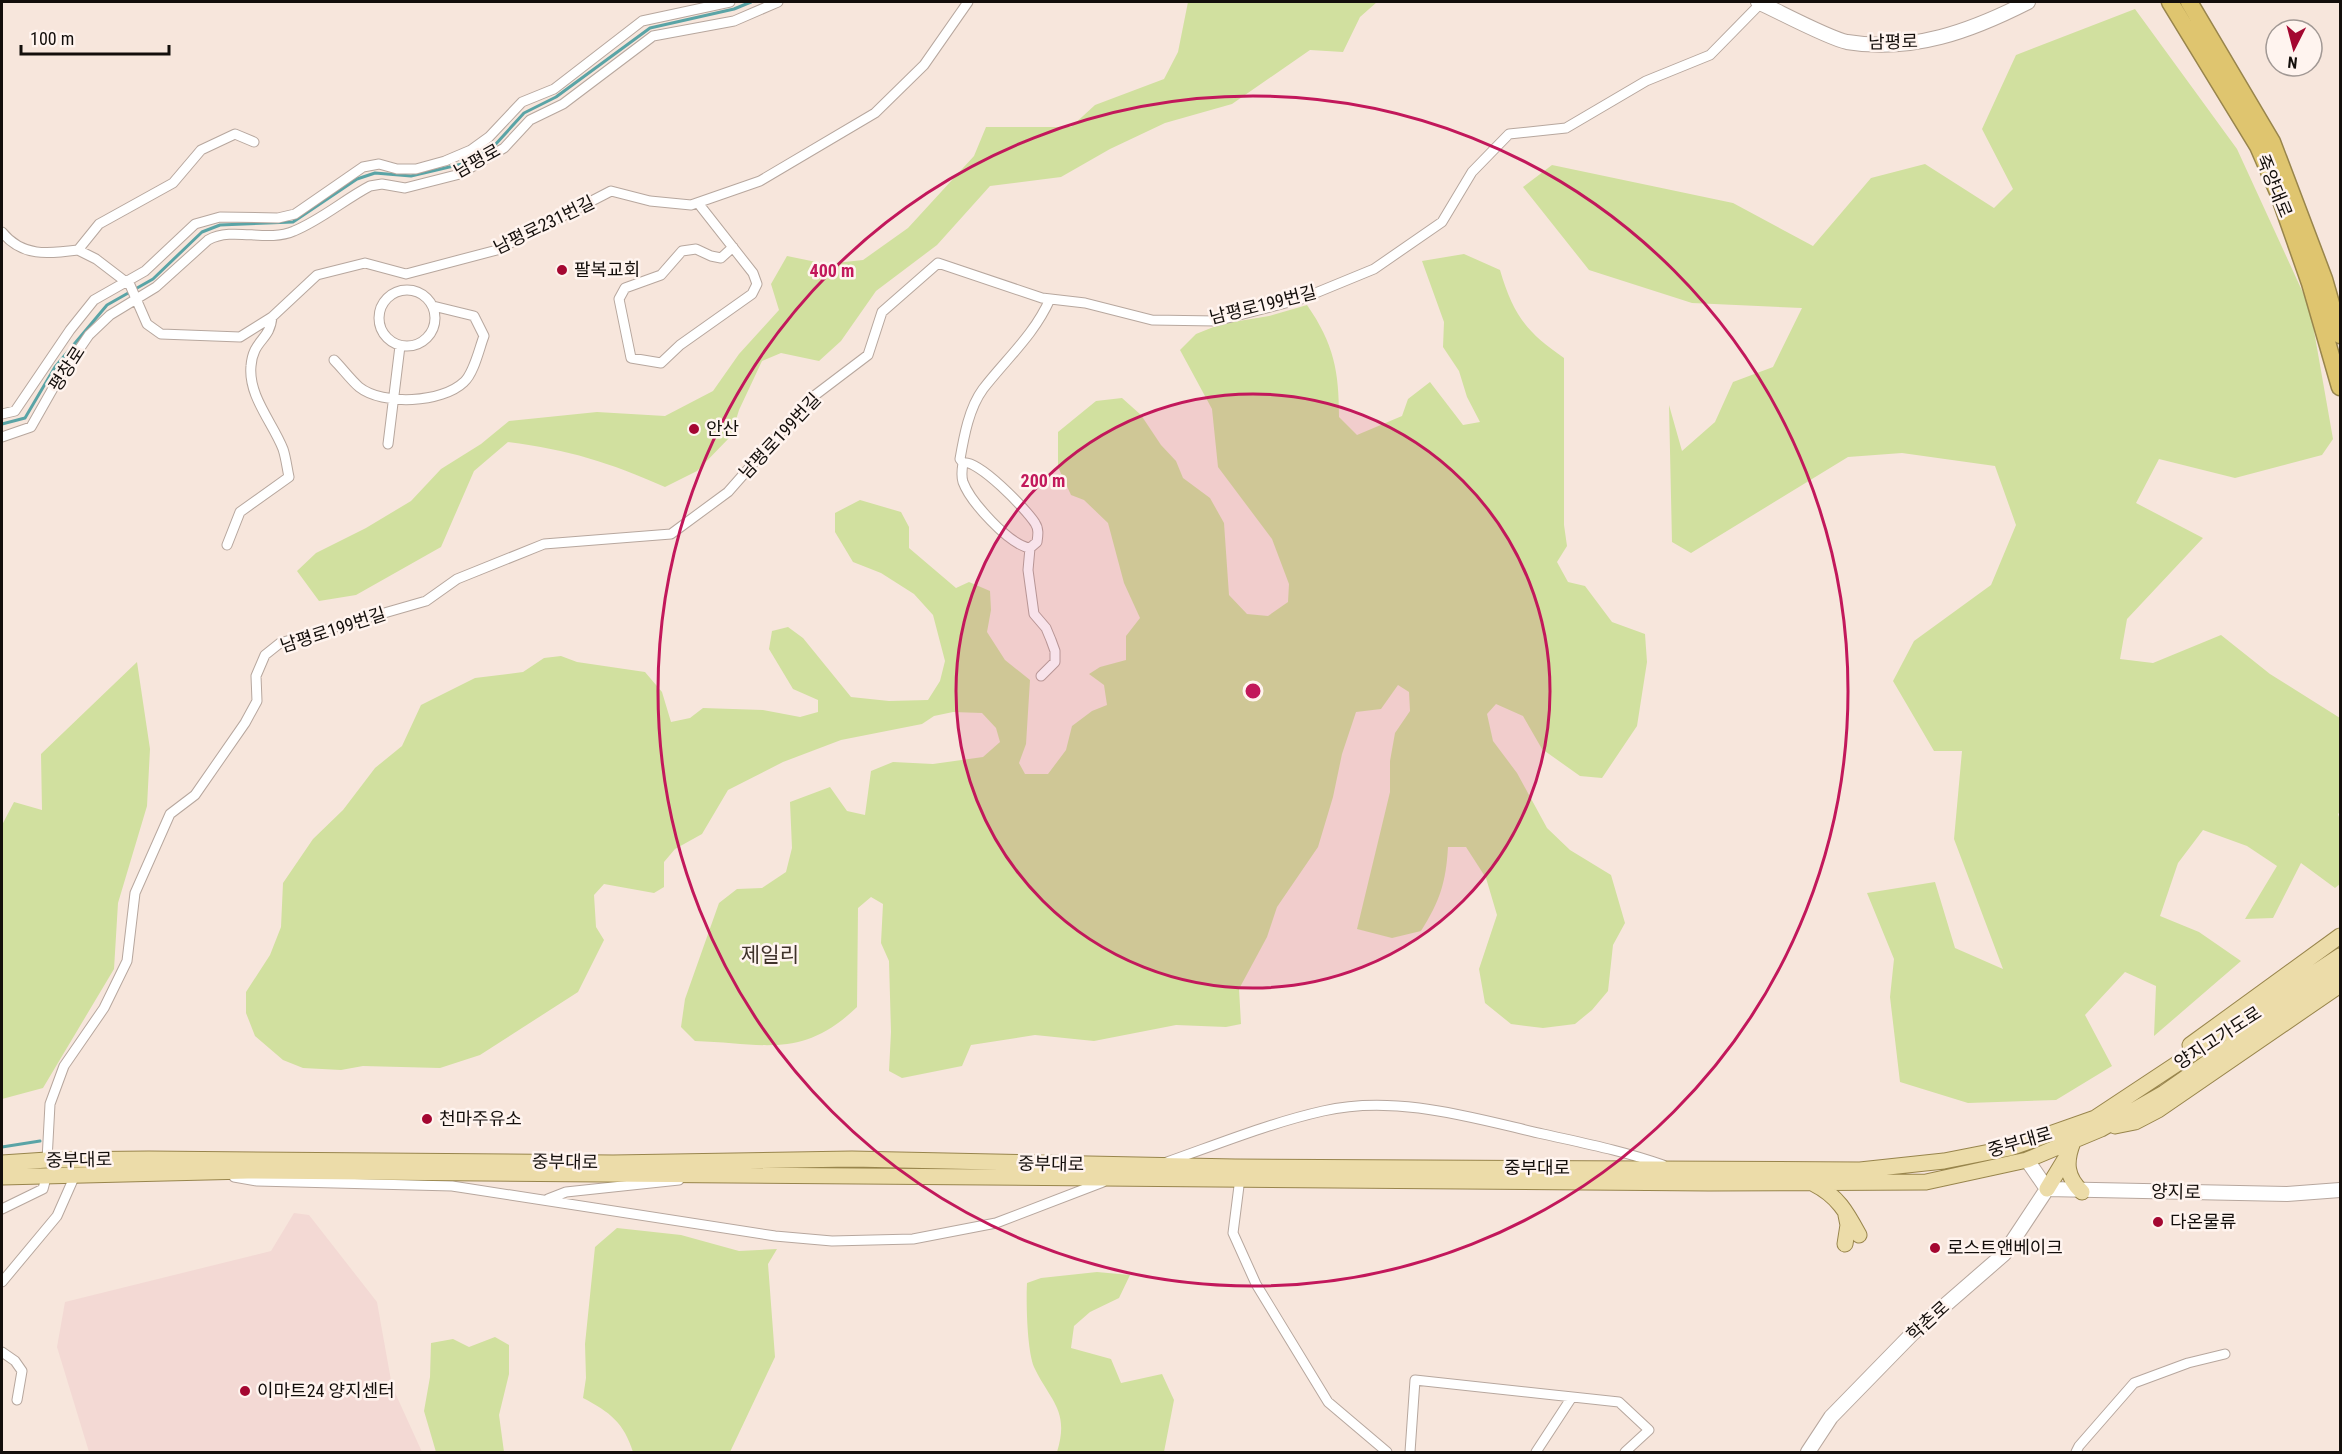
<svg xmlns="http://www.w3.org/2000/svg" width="2342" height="1454" font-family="'Roboto Condensed','Noto Sans KR',sans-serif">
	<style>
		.industrial { fill: #f3d9d4 }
		.green { fill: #d1e09f }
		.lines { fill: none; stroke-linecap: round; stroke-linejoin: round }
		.stream { stroke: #5aa4a6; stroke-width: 3 }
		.street-casing { stroke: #b7a79e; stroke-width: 11 }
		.secondary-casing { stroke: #b7a79e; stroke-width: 16 }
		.primary-casing { stroke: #98854c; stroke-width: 17 }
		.highway-casing { stroke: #98854c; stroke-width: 19 }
		.street { stroke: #fff; stroke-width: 9 }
		.secondary { stroke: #fff; stroke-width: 14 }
		.primary { stroke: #ecdca9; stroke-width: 15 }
		.highway { stroke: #dfc56f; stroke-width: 16 }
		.ring { fill: none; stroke: #c2185b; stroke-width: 3 }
		.poi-dot { fill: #a40731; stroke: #fff4ef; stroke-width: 2 }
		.labels { text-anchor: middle; stroke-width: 5; stroke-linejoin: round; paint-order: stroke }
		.street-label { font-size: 18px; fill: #130e0b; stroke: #fff4ef }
		.poi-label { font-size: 18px; fill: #130e0b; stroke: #fff4ef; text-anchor: start }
		.quarter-label { font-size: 21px; fill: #3f322a; stroke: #fff4ef }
		.centre { fill: #c2185b; stroke: #fff4ef; stroke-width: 3 }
		.ring-label { font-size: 18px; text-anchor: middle; font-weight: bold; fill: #c2185b; stroke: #fff4ef; stroke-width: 5; stroke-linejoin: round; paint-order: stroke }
	</style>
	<rect width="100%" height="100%" fill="#f7e6dc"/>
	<path class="industrial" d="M294,1213L309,1215L377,1302L392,1386L422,1452H89L57,1347L65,1302L271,1251Z"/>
	<path class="green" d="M1188,2H1377L1360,17L1343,52L1310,50L1232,104L1165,123L1110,149L1061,177L990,186L937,245L876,291L841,341L819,361L781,353L762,361L739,410L731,436L697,471L665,487C608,462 570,450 508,442L474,471L441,547L356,595L319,601L297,571L316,553L366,528L411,501L441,469L481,444L509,421L597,412L665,416L713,391L739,354L779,310L771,284L787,256L826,264L863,260L908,228L974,156L986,127H1071L1095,105L1164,79L1178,52Z
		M2135,9L2237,149L2310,308L2333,439L2322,455L2235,478L2159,459L2136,503L2203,538L2127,619L2120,659L2153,663L2221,635L2270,674L2340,718V812L2338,814L2340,820V884L2335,888L2301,863L2273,918L2245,919L2277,866L2247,846L2203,830L2178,863L2160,916L2199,932L2241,961L2154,1036L2156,986L2125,972L2085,1015L2112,1066L2056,1100L1968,1103L1900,1082L1890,997L1894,959L1867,893L1935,882L1955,948L2003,969L1954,839L1962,751H1934L1893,681L1914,641L1991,585L2016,525L1995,466L1902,453L1848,457L1691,553L1672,542L1669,405L1682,451L1715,422L1733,382L1773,367L1802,308L1692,303L1589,270L1523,187L1552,165L1733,203L1813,246L1871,178L1925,164L1994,208L2013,189L1982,129L2016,55Z
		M1464,254L1500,270C1513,314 1525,331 1564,358V525L1567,546L1557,562L1568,582L1585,586L1612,622L1645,634L1647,662L1637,726L1602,778L1580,776L1542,749L1523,716L1496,704L1487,714L1493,741L1517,773L1547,828L1570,850L1611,875L1625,923L1613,945L1608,991L1592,1010L1575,1024L1543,1028L1511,1024L1485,1003L1479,969L1497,915L1486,878L1466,847H1448C1446,882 1440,901 1421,931L1392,938L1357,929L1390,792V761L1395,733L1410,711L1409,692L1398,685L1381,709L1356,712L1342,754L1333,797L1318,847L1277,907L1267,937L1239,989L1241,1024L1226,1027L1176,1025L1094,1041L1035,1035L971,1045L962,1066L902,1078L889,1071L891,1032L889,961L881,943L883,904L871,897L858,908L857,1007C802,1060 763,1043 695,1041L681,1027L685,999L719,903L737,889L762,888L786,872L792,848L790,802L830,787L847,811L865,815L871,771L893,762L933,764L983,757L1000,742L996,728L982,713L953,712L934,716L922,724L841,740L783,762L728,790L702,834L675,849L664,862V887L654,893L604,884L594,895L596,927L604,940L578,992L480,1055L440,1068L363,1066L341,1070L303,1068L283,1060L255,1036L246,1013V992L270,955L281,927L283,883L313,839L343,810L375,768L402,746L421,705L475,678L523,672L544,658L561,656L577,662L645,672L662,692L671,722L690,718L703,708L763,710L800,717L818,712V700L793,689L769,649L772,631L788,627L803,638L851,697L889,701L928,700L940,681L945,661L933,615L914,594L881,573L853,562L835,532V513L860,500L901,512L909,527V548L956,588L969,582L990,591L991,610L987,632L1005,660L1030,680L1026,744L1019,763L1025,774H1048L1066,750L1072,726L1092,711L1107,705L1104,685L1089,674L1100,667L1126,660V636L1140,618L1124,583L1108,523L1084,500L1071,495L1058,467V432L1096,401L1122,398L1141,415L1161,445L1176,461L1183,478L1210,498L1224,523L1229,595L1247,614L1268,616L1288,602L1289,584L1272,539L1218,467L1212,409L1180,350L1196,334L1221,324L1269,316L1307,305C1334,344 1339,371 1339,417L1357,435L1402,416L1408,399L1430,382L1463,425L1480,422L1467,397L1459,371L1443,347L1444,322L1422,261Z
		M137,662L150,749L147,806L118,903L114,969L43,1088L2,1099V825L14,802L42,810L41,754Z
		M617,1228L681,1235L739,1251L777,1249L768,1264L775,1357L730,1452H633C624,1423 610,1412 583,1398L586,1378L585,1344L595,1247Z
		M1097,1272L1130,1275L1119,1298L1090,1312L1074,1326L1071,1348L1111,1359L1121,1383L1162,1374L1174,1400L1164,1452H1057C1070,1410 1050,1401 1034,1367C1027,1350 1026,1302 1027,1283L1041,1278Z
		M495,1337L509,1345V1374L499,1415L504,1452H436L424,1411L430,1377L431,1343L453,1339L469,1347Z"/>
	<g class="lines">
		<path class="stream" d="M2,424L25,418L55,367L107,305L153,279L202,232L220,225L293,222L357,179L375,173L411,176L462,164L494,146L524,113L556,97L650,28L734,9L751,2
			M2,1147L40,1141"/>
		<defs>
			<path id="street" d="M254,142L235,134L201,150L173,183L99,224L78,250L96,259L130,285L147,324L161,334L240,337L272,317L317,275L365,263L406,274L497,250L611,191L650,201L691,205L760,181L875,113L924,65L968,2
				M698,203L753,273L757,284L752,294L680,345L661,363L631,358L619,299L625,288L661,275L682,251L696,249L711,256L721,258L733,247
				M2,232C22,257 48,254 78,250
				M379 318a28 28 0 1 1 56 0a28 28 0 1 1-56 0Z
				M334,360C342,368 350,379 359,387C383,406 442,403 464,382C474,373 479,349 484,336L474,316L433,306
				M2,414L15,411L70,330L94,300L145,271L195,224L220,217L278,218L295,214L363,167L379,164L397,169H416L445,161L471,150L489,137L522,102L554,89L642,21L730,2
				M2,437L31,427L56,383L89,335L110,315L156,287L208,240C233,226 267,243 294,231C321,220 345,199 370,186L382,184L405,188L460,174L504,148L530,120L563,104L653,36L734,21L778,2
				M388,444L400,346
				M963,463C977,458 1027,510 1035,523C1039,529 1038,535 1037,542L1030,548C1009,545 970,501 963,482C961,476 962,469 963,463L960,459C964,436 969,408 983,389C1007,358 1034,335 1050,299
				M227,545L240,512L289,477C287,468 286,458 283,449C273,423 248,396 251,366C253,339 270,341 272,317
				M1030,548L1028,570L1034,614L1046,628L1051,640L1055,651V662L1041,676
				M47,1160L50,1104L64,1066L104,1008L127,961L135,893L170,814L195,795L245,723L257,701L256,676L265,655L280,643L426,601L457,579L544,544L671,534L728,492L810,399L868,355L882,312L938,263L1042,298L1085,303L1152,320L1216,321L1301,299L1374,269L1442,222L1472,172L1509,134L1566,128L1646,81L1710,55L1761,3
				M1167,1162C1218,1144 1270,1123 1323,1111C1396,1094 1473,1118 1543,1134C1583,1143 1624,1151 1663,1165
				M234,1177L257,1181L452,1186L775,1236L832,1241L913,1239L996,1223L1103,1182
				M1240,1178L1233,1233L1256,1284L1328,1402L1387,1452
				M548,1199L566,1192L679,1180
				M2,1209L43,1189L47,1174
				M2,1282L57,1216L76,1173
				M2,1352L15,1361L22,1371L17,1400
				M1410,1452L1415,1380L1619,1402L1649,1430L1625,1452
				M1536,1452L1572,1397
				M2076,1452L2079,1446L2134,1383L2188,1363L2225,1354"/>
			<path id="secondary" d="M1758,2C1778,11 1828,38 1847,42C1912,53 1971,31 2028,2
				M2027,1160L2047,1189
				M2047,1189L2287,1194L2340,1190
				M1808,1452L1831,1417L1912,1334L2004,1254L2047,1189"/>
			<path id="primary" d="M2190,1045L2340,936
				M2115,1126L2135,1122L2158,1110L2340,985
				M2073,1142C2065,1162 2066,1177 2082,1192
				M2,1163L47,1160L149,1159L613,1163L852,1159L1235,1167L1860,1170L1944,1161L2010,1148L2095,1118L2340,956
				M2,1177L248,1171L1709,1183L1926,1182L2027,1160L2101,1129L2164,1093L2340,970
				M1814,1184C1838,1196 1847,1213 1859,1235
				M2047,1189L2067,1156
				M1845,1244L1848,1225L1846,1215"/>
			<path id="highway" d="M2170,2L2258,146L2278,192L2310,283L2340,387
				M2189,2L2272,142L2324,279L2340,335"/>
		</defs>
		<use href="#street" class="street-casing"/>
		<use href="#secondary" class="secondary-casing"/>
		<use href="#primary" class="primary-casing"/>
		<use href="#highway" class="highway-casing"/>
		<use href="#street" class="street"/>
		<use href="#secondary" class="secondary"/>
		<use href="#primary" class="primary"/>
		<use href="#highway" class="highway"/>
	</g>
	<circle cx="1253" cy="691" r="297" fill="#c2185b" fill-opacity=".12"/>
	<g class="ring">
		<circle cx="1253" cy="691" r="297"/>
		<circle cx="1253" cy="691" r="595"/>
	</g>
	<g class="poi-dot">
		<circle cx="562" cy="270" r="6"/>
		<circle cx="694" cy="429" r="6"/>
		<circle cx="427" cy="1119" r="6"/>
		<circle cx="2158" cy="1222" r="6"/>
		<circle cx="1935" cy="1248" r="6"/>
		<circle cx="245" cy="1391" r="6"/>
	</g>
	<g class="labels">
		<g class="street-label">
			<text transform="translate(1893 42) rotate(-1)" y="6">남평로</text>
			<text transform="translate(477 161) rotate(-29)" y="6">남평로</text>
			<text transform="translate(2274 186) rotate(68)" y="6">죽양대로</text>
			<text transform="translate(544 225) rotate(-26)" y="6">남평로231번길</text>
			<text transform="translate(1263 305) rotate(-14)" y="6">남평로199번길</text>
			<text transform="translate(67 369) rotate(-57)" y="6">평창로</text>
			<text transform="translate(780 436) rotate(-47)" y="6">남평로199번길</text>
			<text transform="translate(333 630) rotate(-18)" y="6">남평로199번길</text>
			<text transform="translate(2218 1038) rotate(-33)" y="6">양지고가도로</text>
			<text transform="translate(2020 1142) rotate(-16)" y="6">중부대로</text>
			<text transform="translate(79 1160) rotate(-1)" y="6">중부대로</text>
			<text transform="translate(565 1162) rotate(1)" y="6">중부대로</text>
			<text transform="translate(1051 1164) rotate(1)" y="6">중부대로</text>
			<text x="1537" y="1174">중부대로</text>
			<text transform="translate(2176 1192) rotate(1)" y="6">양지로</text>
			<text transform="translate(1928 1321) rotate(-42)" y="6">학촌로</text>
		</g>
		<g class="poi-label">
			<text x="574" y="276">팔복교회</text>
			<text x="706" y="435">안산</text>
			<text x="439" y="1125">천마주유소</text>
			<text x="2170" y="1228">다온물류</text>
			<text x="1947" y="1254">로스트앤베이크</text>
			<text x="257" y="1397">이마트24 양지센터</text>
		</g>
		<g class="quarter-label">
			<text x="770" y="962">제일리</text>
		</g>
	</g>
	<circle cx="1253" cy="691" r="9" class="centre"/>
	<g class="ring-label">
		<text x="832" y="277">400 m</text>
		<text x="1043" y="487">200 m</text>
	</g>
	<rect width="2342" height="1454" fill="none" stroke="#130e0b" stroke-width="6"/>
	<g transform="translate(2294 48) rotate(186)"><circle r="28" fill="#fff4ef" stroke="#a19894" stroke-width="1.5"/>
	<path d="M0-4.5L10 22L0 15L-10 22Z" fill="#a40731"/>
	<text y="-9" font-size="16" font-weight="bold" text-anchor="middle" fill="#130e0b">N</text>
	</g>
	<path d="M21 45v9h148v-9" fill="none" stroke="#130e0b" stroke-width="3"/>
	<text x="30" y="45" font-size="18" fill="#130e0b" stroke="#fff4ef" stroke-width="4.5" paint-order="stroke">100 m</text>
</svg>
